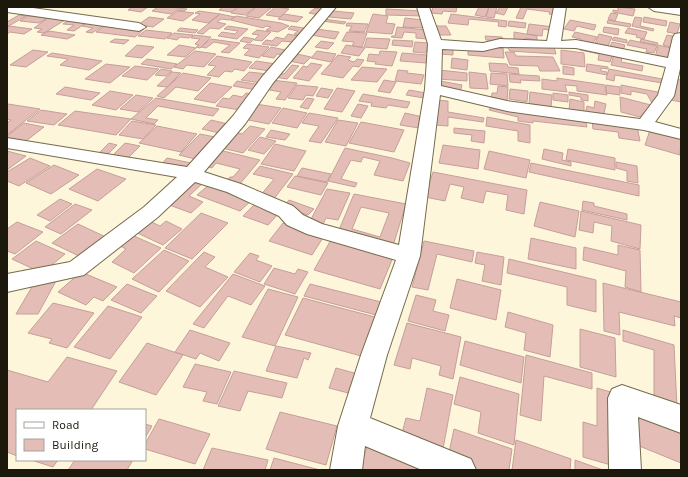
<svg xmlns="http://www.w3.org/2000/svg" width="688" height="477" font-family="Karla,sans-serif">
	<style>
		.building { fill: #e4bdb7; stroke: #c59f99; fill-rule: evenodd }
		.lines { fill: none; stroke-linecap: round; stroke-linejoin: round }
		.minor-casing { stroke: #756b4d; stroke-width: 2 }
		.minor { fill: #fff; fill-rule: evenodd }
	</style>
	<rect width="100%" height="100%" fill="#fef6da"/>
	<path class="building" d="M132,7H148L141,12L128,10Z
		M158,7H170L187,9L184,11L177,10L171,14L152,11Z
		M223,7H237L231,12L219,10Z
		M239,7H256L245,15L231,13Z
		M256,7H265L271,8L259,18L246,16Z
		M275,7H276L289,9L280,17L266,15Z
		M433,7H457L456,12L443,11L442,14L431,13Z
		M479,7H489L485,17L475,15Z
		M489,7H497L494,18L486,17Z
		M500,7H508L504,15L496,13Z
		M521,7H550L559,8L556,15L549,14L550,12L527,9L523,19L516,18Z
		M618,7L635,9L633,16L613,12V10L618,11Z
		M315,8L325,10L319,15L309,13Z
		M386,9L422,11V16L386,15Z
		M178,11L194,13L183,21L167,18Z
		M199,11L220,14L208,23L192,20L200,14L195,13Z
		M333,11L354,13L351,19L329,17Z
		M611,13L618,14L615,21L608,19Z
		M220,14L235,17L230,20L221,19L217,22L226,24L219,29L210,28L203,34L197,33Z
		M284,14L303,17L297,22L278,19Z
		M373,14L388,16L386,23L395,24L392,34L366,32Z
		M451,14L507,21L506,27L498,26L499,22L469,19L468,25L448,23Z
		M19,15L26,16L7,27V22Z
		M28,16L47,18L39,23L20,21Z
		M236,16L281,23L289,26L278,32L266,30L271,27L266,26L263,28L231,20Z
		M149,17L164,19L153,27L138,25Z
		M635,17L642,18L640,26L654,29L653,31L632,26Z
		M644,17L667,21L666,26L643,22Z
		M48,18L65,20L44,33L37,32L42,29L34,28Z
		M405,18L424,20L423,28L403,27Z
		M323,19L346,22L344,24L322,21Z
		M69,20L86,23L74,31L67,30L74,25L63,24Z
		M570,20L596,25L594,30L577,26L574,31L564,29Z
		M608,20L631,24L630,27L607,23Z
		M509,21L526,23L525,28L508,26Z
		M88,22L104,25L92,33L86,32L93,28L82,26Z
		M670,22L680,24L677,34L667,32Z
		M347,23L368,24L364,32L349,31L352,26H346Z
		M529,24L554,27V31L543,29L542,36L527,34Z
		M106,25L144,29L135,37L96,32Z
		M9,26L32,29L24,34L10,32L7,34V28Z
		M228,26L248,29L237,39L218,36L222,32L235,34L238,31L224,29Z
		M291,26L310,29L303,36L294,34L298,31L288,29Z
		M435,26H446L451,35H439Z
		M397,27L426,30L427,39L416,38V33L404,32L402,38L391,37L392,36H395Z
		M604,27L619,29L618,35L603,32Z
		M180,28L198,30L195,33L177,31Z
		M628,28L647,32L644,39L636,37L637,35L625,33Z
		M316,29L339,32L335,39L311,35Z
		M146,30L172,33L165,39L138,36Z
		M257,30L271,32L262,41L254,40L259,35L252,34Z
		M49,31L75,35L67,39L41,35Z
		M347,32L367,33L362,47L352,46L354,42L342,41Z
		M514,32L537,36V40L525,38V42L514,41Z
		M575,32L597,37L592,44L580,42L581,39L572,37Z
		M174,33L193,35L189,38L180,37L177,40L167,38Z
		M288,34L298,36L292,42L282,41L277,46L262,44L266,40L272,41L276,37L284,39Z
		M599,34L612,37L607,48L594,46Z
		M194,35L211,37L200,48L196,47L199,45L195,44L200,39L191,38Z
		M667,35L678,37L674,48L663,45Z
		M485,36L502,37L503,41L486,40Z
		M244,37L254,39L250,43L240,41Z
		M614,37L627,40V43L612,40Z
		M367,38L390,39L387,49L364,47Z
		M115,39L129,40L124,44L110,42Z
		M211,39L240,43L229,53L221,52L230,45L214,42L206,48L201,47Z
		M641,39L658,43L657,45L640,42Z
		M393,40L413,41L412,47L392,45Z
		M630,40L657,46L654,53L646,52L647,49L627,45Z
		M321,41L334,43L328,49L315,47Z
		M415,42L428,43L426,53L413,52Z
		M612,42L625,45L623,51L609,49Z
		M504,43L554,47L556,54L510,51Z
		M247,44L269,47L259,58L244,55L250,49L243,48Z
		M137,45L154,47L142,58L125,56Z
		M179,45L196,48L185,57L167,55Z
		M346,45L365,48L359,56L341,53Z
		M658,45L675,49L672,61L655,58Z
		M440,46L453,47V55L440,54Z
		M583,46L613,53L610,62L598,60L599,54L580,50Z
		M271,47L290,51L286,55L277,54L274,58L262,56Z
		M468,47L503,48L504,58L468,55Z
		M33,50L48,52L26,67L10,65Z
		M561,50L584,53L585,67L561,64Z
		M195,51L216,54L204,67L187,65L183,69L174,67Z
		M317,51L336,54L331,62L311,58Z
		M380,51L397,52L392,66L375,64L376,62L367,61L369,54L379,55Z
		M505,52H514L516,56L553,57L560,71H540L538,66L510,65Z
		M52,53L102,61L89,70L60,65L68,59L47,56Z
		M402,53L427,55L426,63L400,61Z
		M614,53L623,54L621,62L643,66L642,71L611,65Z
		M297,54L311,57L304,64L289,61Z
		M338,55L351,57L348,60L354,62L357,59L364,60L359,67L353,66L343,78L321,74Z
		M217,56L252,62L244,71L235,69L232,72L225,71L219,77L207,75L216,66L208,65Z
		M452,58L468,60L467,70L451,68Z
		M147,59L177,64L171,69L141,64Z
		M256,61L276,64L270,71L249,68Z
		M311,63L322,65L309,81L293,78L303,66L307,67Z
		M489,63L507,64L508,67L518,68L519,74L490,71Z
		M106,64L130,67L110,83L85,79Z
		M587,64L608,67V69L601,68V71L607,72V75L586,71Z
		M292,65L299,66L287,79L274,77L277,73L284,74Z
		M135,66L159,69L147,80L122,76Z
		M563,66L574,68V75L563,74Z
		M362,67L387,69L377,82L351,80Z
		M161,69L172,71L166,76L155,75Z
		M609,69L662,79V83L615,75L614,81L606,79Z
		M398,70L408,71L407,73L424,75L421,84L395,81Z
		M439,70L467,73V81L438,79Z
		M172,72L181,73L167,87L157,86Z
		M249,72L268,74L261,83L241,80Z
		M469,72L486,74L488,89L470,88Z
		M183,73L211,78L198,91L176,87L164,98L157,96Z
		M491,73L507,74L508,86L490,84Z
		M509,74L539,76L540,81L520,80L521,83L510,82Z
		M557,78L605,85L607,95L577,91V86L565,85L567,92L542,89V79L557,81Z
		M675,79L681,80V102L671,100Z
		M272,80L297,83L285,100L276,99L281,92L264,89Z
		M384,80L396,82L390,93L378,91Z
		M237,81L261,85L257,90L233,86Z
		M440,81L462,85L460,93L436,89Z
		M210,83L232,87L215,103L194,99Z
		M297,85L318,87L313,96L306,95L303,100L288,98Z
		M606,85L620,87V95L606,93Z
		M621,85L663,93L652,103L647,94L631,91V95L621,93Z
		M498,86L508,87L507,102L491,100L492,93H497Z
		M65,87L100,93L91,100L56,94Z
		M321,88L333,90L328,98L316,96Z
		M337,88L355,91L342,112L324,109Z
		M510,89L528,91L527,102L509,99Z
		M409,90L426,93L424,98L406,95Z
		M110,91L133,95L116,110L92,105Z
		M530,92L552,95L551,108L529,105Z
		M569,92L588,95V101L581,100V97L569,95Z
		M246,93L254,94L240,110L216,106L223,98L229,99L233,95L242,97Z
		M553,93L568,95V102L553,100Z
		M363,94L410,102L407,108L388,105L386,108L371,106L372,103L359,101Z
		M136,95L153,98L138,112L120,109Z
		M620,97L651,105L640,117L621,112Z
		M156,98L219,109L213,116L158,106L146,118L158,120L154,124L131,119Z
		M307,98L314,99L308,109L300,107Z
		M570,99L584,102V113L569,111Z
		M436,100L448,101V112L484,118L483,122L448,117V126L435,125Z
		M595,101L606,104L603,118L585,114L587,106L594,108Z
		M7,104H8L40,109L7,135V123L11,120L7,119Z
		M256,104L281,108L269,124L243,119Z
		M358,104L368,106L361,118L351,116Z
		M492,105L585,119L587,127L533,121V123L518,121V117L489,110Z
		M283,108L307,113L297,128L272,123Z
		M41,110L67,114L54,125L27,121Z
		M75,111L131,119L116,135L58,125Z
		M309,113L338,118L321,143L309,141L319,126L302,123Z
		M405,113L423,117L419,128L400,125Z
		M487,117L530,125V143L518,141V131L486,126Z
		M211,120L232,125L224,134L202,129Z
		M338,120L358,123L346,146L325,142Z
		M592,120L637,126L640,141L619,138L618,132L593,129Z
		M132,121L156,125L143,139L119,135Z
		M361,122L404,130L394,152L349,143Z
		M24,123L44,127L26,141L7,138V136Z
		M157,126L197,134L181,152L139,143Z
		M250,126L265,129L243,153L218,147L233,132L242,134Z
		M454,128L485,131L484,143L471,141L472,135L454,133Z
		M271,130L290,134L285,140L266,137Z
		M650,130L681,139L680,155L645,145Z
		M200,134L220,138L199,160L179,155Z
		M260,137L276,141L264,154L248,150Z
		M109,143L117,145L105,157L97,155Z
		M125,143L140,146L128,158L113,155Z
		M275,144L306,151L294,171L261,164Z
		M443,145L480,150L478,169L439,163Z
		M345,148L392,158L410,163L403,181L374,175L380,161L363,157L361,162L351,160L341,179L357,183L355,187L328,181Z
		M215,149L260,160L239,185L225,182L230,177H233L240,169L216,163L212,168L201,165Z
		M544,149L563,153L562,160L571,162V166L542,159Z
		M568,149L615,158V170L566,160Z
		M7,151L26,156L7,170Z
		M489,151L530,160L526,178L484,169Z
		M30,158L50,166L19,186L7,181V172Z
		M167,158L196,164L190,171L161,165Z
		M616,162L637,166L638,183L627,181V171L616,168Z
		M531,163L639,185V196L529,172Z
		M54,165L79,175L51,194L26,183Z
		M260,166L293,174L273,200L260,196L274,179L253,174Z
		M302,168L331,174L327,182L297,176Z
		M97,169L126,179L98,201L69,189Z
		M433,172L527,190L524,214L506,210L508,195L486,191L483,203L461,198L464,187L450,184L445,201L425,197Z
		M295,176L328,183L321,195L287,187Z
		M193,177L205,181L189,196L203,202L191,213L164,203Z
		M211,183L253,199L240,211L197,195Z
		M327,189L350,193L338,220L326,218L323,224L310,221Z
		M354,194L406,204L392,249L339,230ZM361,207L389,213L380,237L352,229Z
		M60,199L72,204L50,221L37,215Z
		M289,200L314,209L308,215L283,207Z
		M583,201L594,203V206L627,214V220L582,210Z
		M257,202L281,211L268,225L243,216Z
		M540,202L579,211L575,237L534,226Z
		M75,204L92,210L61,234L45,227Z
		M581,211L641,225L640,249L611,241L612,226L594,222L593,233L579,230Z
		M201,213L228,223L192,259L165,248Z
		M145,219L160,226L166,221L182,229L163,245L131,230Z
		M17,222L43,232L15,254L7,251V229Z
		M283,223L324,236L312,255L269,241Z
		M78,224L108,238L83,258L52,243Z
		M125,232L161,248L134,273L112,262L126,249L112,242Z
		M332,238L394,255L380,289L314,270Z
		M531,238L576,248V269L528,259Z
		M36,241L65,254L42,273L12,259Z
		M424,241L474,251L472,262L437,254L428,290L412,287Z
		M618,245L640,250L641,292L625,287L626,271L583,260L584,247L618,255Z
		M164,250L189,261L159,292L132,279Z
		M204,252L215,257L205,267L228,277L200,307L166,291Z
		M477,252L504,257L501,285L482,281L485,265L475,263Z
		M250,253L259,256L256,260L272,266L260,282L234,272Z
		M509,259L596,280V312L567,305V287L507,273Z
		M274,268L295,274L298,269L308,272L295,294L264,284Z
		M81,272L117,287L103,301L94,297L86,305L58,292Z
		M233,274L265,286L251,305L228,296L204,328L193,324Z
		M457,279L501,290L496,320L450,308Z
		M36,280L56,281L38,314H16Z
		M603,283L681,302V318L674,316L675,326L619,312L620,335L604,331Z
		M127,284L157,296L141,313L111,300Z
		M310,284L381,302L376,315L304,296Z
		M268,289L298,297L275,346L242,337Z
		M416,295L436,300L433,311L449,315L445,331L408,321Z
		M303,298L375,317L361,356L285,335Z
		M53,303L94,313L67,348L49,343L52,339L28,333Z
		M108,306L142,317L110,359L74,347Z
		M508,312L553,325L550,357L524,350L526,333L505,327Z
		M407,323L461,337L453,379L439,375L441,366L412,358L410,369L394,365Z
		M580,329L615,338L616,377L580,367Z
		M190,330L230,343L219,361L200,353L196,359L175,352Z
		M623,330L674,345L677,408L654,401V350L623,341Z
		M465,341L524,357L521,383L460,365Z
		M147,343L183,355L156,395L119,382Z
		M276,346L311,353L308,360L304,358L297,378L266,371Z
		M526,355L592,373V389L544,376L541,421L520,415Z
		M67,357L117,371L91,410H17V456L7,452V370L48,382Z
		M195,364L231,372L217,404L203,401L207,392L183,387Z
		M336,368L358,374L352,394L329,388Z
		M234,371L287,383L282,398L248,391L240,411L218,406Z
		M460,377L519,394L514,445L478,433L481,412L454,404Z
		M427,388L453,395L442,454L400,441L406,418L420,421Z
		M597,388L614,393L618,467L583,457V422L597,426Z
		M630,411L681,430V463L627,441Z
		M280,412L337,426L326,465L266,449Z
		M159,419L210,434L195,464L145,449V444Z
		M145,424L152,426L145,438Z
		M454,429L512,449L509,470H469L447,462Z
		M516,440L571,459L570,470H512Z
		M368,444L444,470H359Z
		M212,448L268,460L265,470H203Z
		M274,458L320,470H270Z
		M31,460H58L53,467Z
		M75,460H133L127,470H68Z
		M575,460L603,470H575Z"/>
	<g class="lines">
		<defs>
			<path id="minor" d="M7,7H26L139,23L146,27L139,31L7,12Z
				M323,7H336L273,83L245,124L204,172L241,184L293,206L303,215L322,224L399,245L425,89L428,44L417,7H429L441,40L483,43L500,39L547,41L554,7H566L561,41L576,40L668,58L673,37L675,34L681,33V64L674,96L655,122L681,129V139L644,130L507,111L440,95L420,256L387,355L370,418L471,459L476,470H422L365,446L362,470H330L338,426L361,355L396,260L307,234L287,225L279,216L227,192L195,182L158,217L84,275L7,292V274L70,262L144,207L177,177L7,148V138L187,167L233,116L262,77ZM500,47L576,48L666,67L658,95L640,119L507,101L441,86L442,49L483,51Z
				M648,7H681V15L654,11Z
				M622,385L681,405V433L638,417L641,470H609L608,398L612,389Z"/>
		</defs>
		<use href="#minor" class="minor-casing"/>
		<use href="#minor" class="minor"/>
	</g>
	<rect width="688" height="477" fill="none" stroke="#1c190c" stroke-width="16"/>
	<rect x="16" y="409" width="130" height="52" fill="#ffffff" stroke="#a4a39e"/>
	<rect x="24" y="422" width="20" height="6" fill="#ffffff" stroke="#a4a39e"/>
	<text x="52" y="429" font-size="12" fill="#1c190c">Road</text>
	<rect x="24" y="439" width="20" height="12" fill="#e4bdb7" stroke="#a4a39e"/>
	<text x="52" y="449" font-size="12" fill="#1c190c">Building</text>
</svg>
